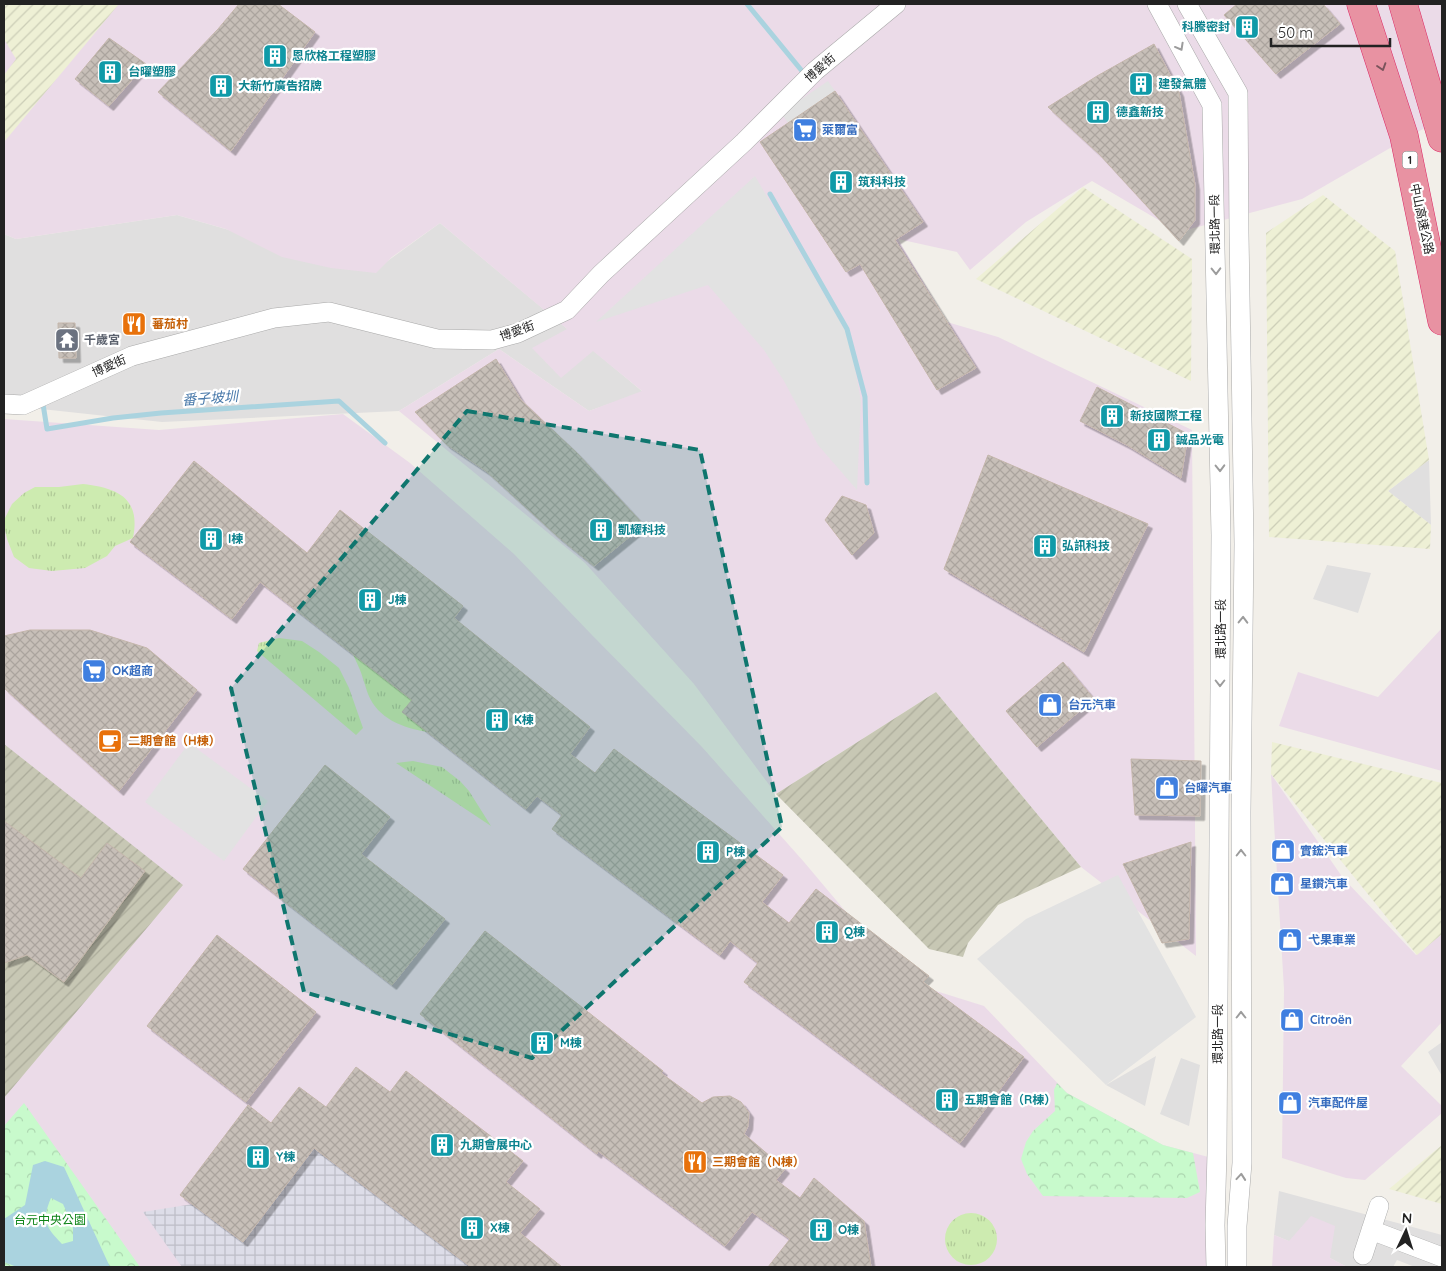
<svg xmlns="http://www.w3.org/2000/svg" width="1446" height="1271" font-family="Quicksand,'Noto Sans TC',sans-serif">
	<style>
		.residential { fill: #e0dfdf }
		.industrial { fill: #ebdbe8 }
		.construction { fill: url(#construction-furrows) }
		.farmland { fill: url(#farmland-furrows) }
		.grass { fill: url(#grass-tufts) }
		.park { fill: url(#park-crowns) }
		.parking { fill: #e2e2e2 }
		.plaza { fill: url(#plaza-grid) }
		.water { fill: #aad3df; fill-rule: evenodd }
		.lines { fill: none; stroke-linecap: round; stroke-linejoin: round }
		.stream { stroke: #aad3df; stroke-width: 5 }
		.building { fill: url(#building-cross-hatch); stroke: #c4b6ab; filter: url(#shadow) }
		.minor-casing { stroke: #a9a9a9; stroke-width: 20 }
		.highway-casing { stroke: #dc2a67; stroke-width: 29 }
		.minor { stroke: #fff; stroke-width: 19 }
		.highway { stroke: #e892a2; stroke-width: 28 }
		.oneway { stroke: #9c9c9c }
		.oneway2 { stroke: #7b545c }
		.marked { fill: #0f766e; fill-opacity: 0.2; stroke: #0f766e; stroke-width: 4; stroke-dasharray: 10 6; stroke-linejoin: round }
		.labels { text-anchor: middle; stroke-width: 4.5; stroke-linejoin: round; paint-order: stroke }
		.shield { fill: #fff; stroke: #646464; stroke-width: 1 }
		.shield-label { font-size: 11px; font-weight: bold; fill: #222 }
		.culture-label { font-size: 12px; font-weight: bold; fill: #0d838f; stroke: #fff; text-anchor: start }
		.street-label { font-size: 12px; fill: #222; stroke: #fff }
		.shop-label { font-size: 12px; font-weight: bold; fill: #366cbe; stroke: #fff; text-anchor: start }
		.food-label { font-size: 12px; font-weight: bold; fill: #c56008; stroke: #fff; text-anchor: start }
		.worship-label { font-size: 12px; font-weight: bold; fill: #5b616d; stroke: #fff; text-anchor: start }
		.park-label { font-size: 12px; fill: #0c8416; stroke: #fff }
		.water-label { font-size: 14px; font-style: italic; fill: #4a7aab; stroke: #fff }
	</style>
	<defs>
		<pattern id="construction-furrows" width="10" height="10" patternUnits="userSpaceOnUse" patternTransform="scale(1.25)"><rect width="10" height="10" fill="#c7c7b4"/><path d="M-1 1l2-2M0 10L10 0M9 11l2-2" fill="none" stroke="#abab9a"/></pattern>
		<pattern id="farmland-furrows" width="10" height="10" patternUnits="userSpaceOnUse" patternTransform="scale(1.25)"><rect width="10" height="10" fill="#eef0d5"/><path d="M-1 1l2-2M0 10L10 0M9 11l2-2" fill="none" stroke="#ccceb7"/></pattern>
		<pattern id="grass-tufts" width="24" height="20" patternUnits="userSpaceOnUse" patternTransform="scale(1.25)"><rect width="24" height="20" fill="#cdebb0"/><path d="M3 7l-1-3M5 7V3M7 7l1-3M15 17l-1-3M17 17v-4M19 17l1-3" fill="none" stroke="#b0c997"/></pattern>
		<pattern id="park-crowns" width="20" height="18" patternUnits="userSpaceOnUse" patternTransform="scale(1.25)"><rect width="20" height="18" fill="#c8facc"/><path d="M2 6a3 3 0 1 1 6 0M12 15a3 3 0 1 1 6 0" fill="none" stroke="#acd6af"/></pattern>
		<pattern id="plaza-grid" width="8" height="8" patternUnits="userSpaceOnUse" patternTransform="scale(1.25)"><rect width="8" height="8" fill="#dddde8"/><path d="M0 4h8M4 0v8" fill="none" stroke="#bdbdc7"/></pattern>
		<pattern id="building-cross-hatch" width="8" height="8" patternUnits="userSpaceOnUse" patternTransform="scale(1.25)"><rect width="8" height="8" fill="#c7bfb8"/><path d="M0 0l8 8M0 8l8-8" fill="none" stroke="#aba49e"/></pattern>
		<filter id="shadow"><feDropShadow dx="4.5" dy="4.5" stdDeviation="0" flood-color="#0004"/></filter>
	</defs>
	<rect width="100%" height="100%" fill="#f2efe9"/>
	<path class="residential" d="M177,215L313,254L382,265L440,223L643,392L589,411L499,349L399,411L162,422L4,405V234L16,239Z
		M1429,460L1431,525L1388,491Z
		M1327,565L1371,573L1358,613L1313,599Z
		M1442,1042V1076L1428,1052Z
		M1156,1056L1145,1106L1106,1085Z
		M1181,1058L1200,1065L1189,1126L1160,1114Z
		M1279,1191L1442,1235V1267H1415L1397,1260L1393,1267H1347L1330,1258L1274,1235Z"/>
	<path class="industrial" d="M4,4H1442V118L1302,199L1179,232L1092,181L1026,222L970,270L957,252L898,239L947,322L998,337L1192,430L1196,956L1081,867L936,692L776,794L694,684L585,563L399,411L499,349L589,411L642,391L593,351L561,378L532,348L567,329L440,223L392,257L376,273L331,268L282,257L226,229L177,215L16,239L4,234Z
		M343,414L410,463L514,554L591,634L702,747L804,862L904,981L984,1006L1067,1093L1163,1145L1216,1159L1211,1267H4V419L159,430Z
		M1442,628V771L1279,726L1298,672L1378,697Z
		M1271,774L1343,878L1416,955L1442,934V1022L1401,1066L1442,1106V1113L1365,1180L1346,1178L1282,1158L1284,989Z
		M1311,1216L1335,1226L1330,1258L1347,1267H1272L1274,1235L1289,1241Z"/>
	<path class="construction" d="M936,692L1081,867L998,905L968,943L963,957L929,949L776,794Z
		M4,744L183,885L4,1098Z"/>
	<path class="farmland" d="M4,4H119L4,142V75L16,59L4,39Z
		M1083,187L1192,259L1191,381L976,279Z
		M1323,195L1395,251L1429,460L1388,491L1431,525L1430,549L1269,537L1266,233Z
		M1272,742L1442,783V934L1417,955L1271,774Z
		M1442,1145V1204L1389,1189Z"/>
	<path class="grass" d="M83,484C118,488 141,498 133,538L115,546L107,556L85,568L52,571L29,568L14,557L7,539L4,526V520L12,504L24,493L35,487H59Z
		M279,638L302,641L319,652L339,668L349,688L363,728L356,735L257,651L259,643Z
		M353,654L412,700L403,712L428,732C403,728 378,719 368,694C366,689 365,684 363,679C361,670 356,662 353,654Z
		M413,761L442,767L460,781L469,791L491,826L396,763Z
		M945 1239a26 26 0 1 1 52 0a26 26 0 1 1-52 0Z"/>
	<path class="park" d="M1057,1083L1067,1093L1163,1145L1193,1153L1200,1192L1187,1198L1043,1196L1027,1174L1021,1159L1026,1142L1033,1131L1055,1111L1054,1090Z
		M24,1103L140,1267H4V1126Z"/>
	<path class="parking" d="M828,81L835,91L788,123L781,113Z
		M755,176L849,337L861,401L857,490L818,445L784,381L764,350L708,285L596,322Z
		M189,743L268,801L224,861L145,802Z
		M1118,875L1196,1017L1106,1085L977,959L1026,919Z"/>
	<path class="plaza" d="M314,1148L471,1267H182L143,1212L193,1204Z"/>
	<path class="water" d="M45,1161L64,1167L110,1267H17L4,1262V1219L25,1205L33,1165ZM51,1198L63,1204L73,1226V1241L62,1244C46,1227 41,1221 51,1198Z"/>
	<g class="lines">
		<path class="stream" d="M747,4L802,71
			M770,194L847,329L865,397L867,483
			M43,404L47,429L113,418L161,413L339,401L385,443"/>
	</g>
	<path class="building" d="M239,4H278L315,32L231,151L158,92L218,29Z
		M1237,4H1323L1340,24L1276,74L1224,15Z
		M109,38L146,64L109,106L75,79Z
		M1154,44L1179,92L1195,185V220L1179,241L1099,154L1048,107L1097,76Z
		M835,91L923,222L895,240L976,368L937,390L860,264L846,272L760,142Z
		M58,323H75L76,358H59Z
		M496,359L521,400L577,453L644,525L594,566L556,535L486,471L446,444L415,412Z
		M1097,387L1188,434L1181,478L1127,445L1080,421Z
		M988,455L1148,524L1084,652L944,569Z
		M194,461L307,553L340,510L463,606L454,618L590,727L570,754L595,773L614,749L783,875L762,902L789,923L816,889L929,976L923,982L1024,1057L960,1143L744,982L758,963L730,941L720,955L552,829L562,815L537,796L526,809L402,712L412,700L260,582L232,619L130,542Z
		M842,496L866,505L874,533L852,555L825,520Z
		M30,630H90L147,648L197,690L119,791L4,688V636Z
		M1063,662L1094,699L1037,747L1006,711Z
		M1131,759L1201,761L1200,816L1135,815Z
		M325,765L390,817L361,854L445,919L392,985L243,869Z
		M4,821L81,878L107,843L145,871L64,982L27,955L4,963Z
		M1191,842L1189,939L1162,943L1123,864Z
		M485,931L663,1071L661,1073L702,1103L713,1097L730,1096L741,1102L749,1113L748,1126L744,1134L785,1169L776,1180L800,1198L814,1178L864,1221L871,1267H768L790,1239L752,1212L725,1246L598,1151L597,1154L420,1014Z
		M217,935L316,1012L246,1102L147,1026Z
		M356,1067L390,1092L406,1071L523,1161L506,1182L540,1209L520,1233L562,1267H471L314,1148L243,1242L180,1195L248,1105L271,1123L299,1087L326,1107Z"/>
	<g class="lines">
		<defs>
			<path id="minor" d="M1157,4L1212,105L1221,535L1217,1153L1215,1225L1216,1267
				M1187,4L1238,93L1239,233L1244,544L1241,813L1242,1163L1237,1226V1267
				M4,404L23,405L132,356L274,318L329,312L437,339L492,340L518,333L567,310L601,274L744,142L815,71L896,4
				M1371,1230L1442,1257
				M1363,1255L1379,1206"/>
			<path id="highway" d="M1361,4L1404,136L1442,321
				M1403,4L1442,138"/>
		</defs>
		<use href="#minor" class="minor-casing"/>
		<use href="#highway" class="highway-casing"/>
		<use href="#minor" class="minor"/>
		<use href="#highway" class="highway"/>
	</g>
	<defs><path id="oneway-chevron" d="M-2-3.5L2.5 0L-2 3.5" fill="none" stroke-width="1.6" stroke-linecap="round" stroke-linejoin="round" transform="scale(1.25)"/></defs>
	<g class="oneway">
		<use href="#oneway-chevron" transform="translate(1180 47) rotate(61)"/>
		<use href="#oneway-chevron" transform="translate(1216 271) rotate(89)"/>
		<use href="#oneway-chevron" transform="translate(1220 468) rotate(89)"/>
		<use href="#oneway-chevron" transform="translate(1243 620) rotate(-89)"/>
		<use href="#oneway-chevron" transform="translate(1220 683) rotate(90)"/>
		<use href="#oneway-chevron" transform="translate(1241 853) rotate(-90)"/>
		<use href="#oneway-chevron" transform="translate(1241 1015) rotate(-90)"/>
		<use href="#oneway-chevron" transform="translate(1241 1177) rotate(-85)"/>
	</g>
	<use class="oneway2" href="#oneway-chevron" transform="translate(1382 67) rotate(72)"/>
	<path class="marked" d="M467,411L700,450L782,827L532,1058L304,992L231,688Z"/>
	<defs>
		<symbol id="building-square" viewBox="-11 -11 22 22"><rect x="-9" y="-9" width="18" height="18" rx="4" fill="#0f9aa8" stroke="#fff"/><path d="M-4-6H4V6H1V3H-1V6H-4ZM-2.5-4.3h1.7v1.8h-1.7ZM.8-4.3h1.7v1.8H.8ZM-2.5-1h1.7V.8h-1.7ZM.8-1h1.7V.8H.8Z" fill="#fff"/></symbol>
		<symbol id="supermarket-square" viewBox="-11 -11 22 22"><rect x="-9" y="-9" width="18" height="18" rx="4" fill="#3f7fe0" stroke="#fff"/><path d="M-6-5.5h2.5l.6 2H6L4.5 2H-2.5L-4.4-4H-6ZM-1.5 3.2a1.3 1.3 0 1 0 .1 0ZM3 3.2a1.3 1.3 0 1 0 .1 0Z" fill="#fff"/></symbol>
		<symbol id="restaurant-square" viewBox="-11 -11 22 22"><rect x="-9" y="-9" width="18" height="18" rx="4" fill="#e8710a" stroke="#fff"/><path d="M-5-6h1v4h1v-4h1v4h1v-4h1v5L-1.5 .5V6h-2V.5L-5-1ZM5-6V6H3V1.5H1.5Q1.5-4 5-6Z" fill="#fff"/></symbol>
		<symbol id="temple-square" viewBox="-11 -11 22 22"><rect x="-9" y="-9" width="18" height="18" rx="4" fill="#6b7280" stroke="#fff"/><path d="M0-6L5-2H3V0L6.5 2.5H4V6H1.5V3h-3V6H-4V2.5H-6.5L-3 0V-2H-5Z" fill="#fff"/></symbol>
		<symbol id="shop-square" viewBox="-11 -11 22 22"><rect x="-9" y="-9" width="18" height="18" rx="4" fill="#3f7fe0" stroke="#fff"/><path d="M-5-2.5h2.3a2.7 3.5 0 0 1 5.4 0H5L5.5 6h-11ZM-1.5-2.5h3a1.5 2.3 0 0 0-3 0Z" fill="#fff"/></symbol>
		<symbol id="cafe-square" viewBox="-11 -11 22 22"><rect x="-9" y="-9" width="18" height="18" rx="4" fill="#e8710a" stroke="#fff"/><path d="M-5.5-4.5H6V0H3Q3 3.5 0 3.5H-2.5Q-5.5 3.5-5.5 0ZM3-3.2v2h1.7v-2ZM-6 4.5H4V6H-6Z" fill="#fff"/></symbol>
	</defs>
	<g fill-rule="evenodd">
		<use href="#building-square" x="1233" y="13" width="28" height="28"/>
		<use href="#building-square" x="261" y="42" width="28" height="28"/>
		<use href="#building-square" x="96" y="58" width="28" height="28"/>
		<use href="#building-square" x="1127" y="70" width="28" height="28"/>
		<use href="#building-square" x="207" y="72" width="28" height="28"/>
		<use href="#building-square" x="1084" y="98" width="28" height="28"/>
		<use href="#supermarket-square" x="791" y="116" width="28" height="28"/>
		<use href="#building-square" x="827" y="168" width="28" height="28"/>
		<use href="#restaurant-square" x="120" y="310" width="28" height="28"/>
		<use href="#temple-square" x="53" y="326" width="28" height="28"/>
		<use href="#building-square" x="1098" y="402" width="28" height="28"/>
		<use href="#building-square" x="1145" y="426" width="28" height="28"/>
		<use href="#building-square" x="587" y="516" width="28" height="28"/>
		<use href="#building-square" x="197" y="525" width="28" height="28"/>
		<use href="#building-square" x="1031" y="532" width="28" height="28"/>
		<use href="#building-square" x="356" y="586" width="28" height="28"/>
		<use href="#supermarket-square" x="80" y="657" width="28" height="28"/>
		<use href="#shop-square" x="1036" y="691" width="28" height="28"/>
		<use href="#building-square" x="483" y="706" width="28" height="28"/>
		<use href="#cafe-square" x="96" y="727" width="28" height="28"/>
		<use href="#shop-square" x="1153" y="774" width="28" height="28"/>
		<use href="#shop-square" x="1269" y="837" width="28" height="28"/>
		<use href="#building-square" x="694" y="838" width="28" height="28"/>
		<use href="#shop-square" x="1268" y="870" width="28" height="28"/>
		<use href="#building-square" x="813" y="918" width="28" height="28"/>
		<use href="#shop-square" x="1276" y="926" width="28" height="28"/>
		<use href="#shop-square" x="1278" y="1006" width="28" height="28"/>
		<use href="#building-square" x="528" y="1029" width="28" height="28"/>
		<use href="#building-square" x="933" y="1086" width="28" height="28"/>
		<use href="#shop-square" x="1276" y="1089" width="28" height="28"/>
		<use href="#building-square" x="428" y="1131" width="28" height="28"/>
		<use href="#building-square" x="244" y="1143" width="28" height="28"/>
		<use href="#restaurant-square" x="681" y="1148" width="28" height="28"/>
		<use href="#building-square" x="458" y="1214" width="28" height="28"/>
		<use href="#building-square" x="807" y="1216" width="28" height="28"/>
	</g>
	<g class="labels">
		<rect class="shield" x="1402.5" y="151.5" width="15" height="17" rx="4"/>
		<g class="shield-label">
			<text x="1410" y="164">1</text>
		</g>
		<g class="culture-label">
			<text x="1230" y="31" text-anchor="end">科騰密封</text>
			<text x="292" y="60">恩欣格工程塑膠</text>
			<text x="128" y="76">台曜塑膠</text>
			<text x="1158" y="88">建發氣體</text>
			<text x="238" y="90">大新竹廣告招牌</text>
			<text x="1116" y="116">德鑫新技</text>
			<text x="858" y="186">筑科科技</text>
			<text x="1130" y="420">新技國際工程</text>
			<text x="1176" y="444">誠品光電</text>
			<text x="618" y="534">凱耀科技</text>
			<text x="228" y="543">I棟</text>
			<text x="1062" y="550">弘訊科技</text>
			<text x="388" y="604">J棟</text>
			<text x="514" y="724">K棟</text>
			<text x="726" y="856">P棟</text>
			<text x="844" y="936">Q棟</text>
			<text x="560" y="1047">M棟</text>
			<text x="964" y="1104">五期會館（R棟）</text>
			<text x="460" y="1149">九期會展中心</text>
			<text x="276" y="1161">Y棟</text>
			<text x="490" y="1232">X棟</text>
			<text x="838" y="1234">O棟</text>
		</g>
		<g class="street-label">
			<text transform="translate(820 68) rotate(-42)" y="4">博愛街</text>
			<text transform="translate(1422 219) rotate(78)" y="4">中山高速公路</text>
			<text transform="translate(1215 224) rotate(-91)" y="4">環北路一段</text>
			<text transform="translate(517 331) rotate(-20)" y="4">博愛街</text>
			<text transform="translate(109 366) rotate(-24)" y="4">博愛街</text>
			<text transform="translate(1221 629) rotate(-90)" y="4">環北路一段</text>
			<text transform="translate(1218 1034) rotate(-90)" y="4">環北路一段</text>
		</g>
		<g class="shop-label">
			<text x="822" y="134">萊爾富</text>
			<text x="112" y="675">OK超商</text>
			<text x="1068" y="709">台元汽車</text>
			<text x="1184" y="792">台曜汽車</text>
			<text x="1300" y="855">實鋐汽車</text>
			<text x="1300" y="888">星鑽汽車</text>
			<text x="1308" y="944">弋果車業</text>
			<text x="1310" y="1024">Citroën</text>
			<text x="1308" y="1107">汽車配件屋</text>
		</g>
		<g class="food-label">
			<text x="152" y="328">蕃茄村</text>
			<text x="128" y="745">二期會館（H棟）</text>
			<text x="712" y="1166">三期會館（N棟）</text>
		</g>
		<g class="worship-label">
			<text x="84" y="344">千歲宮</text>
		</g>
		<g class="park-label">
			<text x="50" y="1224">台元中央公園</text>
		</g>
		<g class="water-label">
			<text transform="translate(210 398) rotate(-4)" y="5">番子坡圳</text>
		</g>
	</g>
	<rect width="1446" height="1271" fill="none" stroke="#222222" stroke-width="10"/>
	<g transform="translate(1406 1231) rotate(4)" stroke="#ffffff" stroke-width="4" paint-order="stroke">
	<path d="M0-4L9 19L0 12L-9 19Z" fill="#222222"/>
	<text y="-8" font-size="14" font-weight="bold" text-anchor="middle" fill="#222222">N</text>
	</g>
	<path d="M1271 38v8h119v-8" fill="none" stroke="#222222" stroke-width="2.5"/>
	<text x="1278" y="38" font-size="15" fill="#222222" stroke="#ffffff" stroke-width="4" paint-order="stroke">50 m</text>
</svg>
